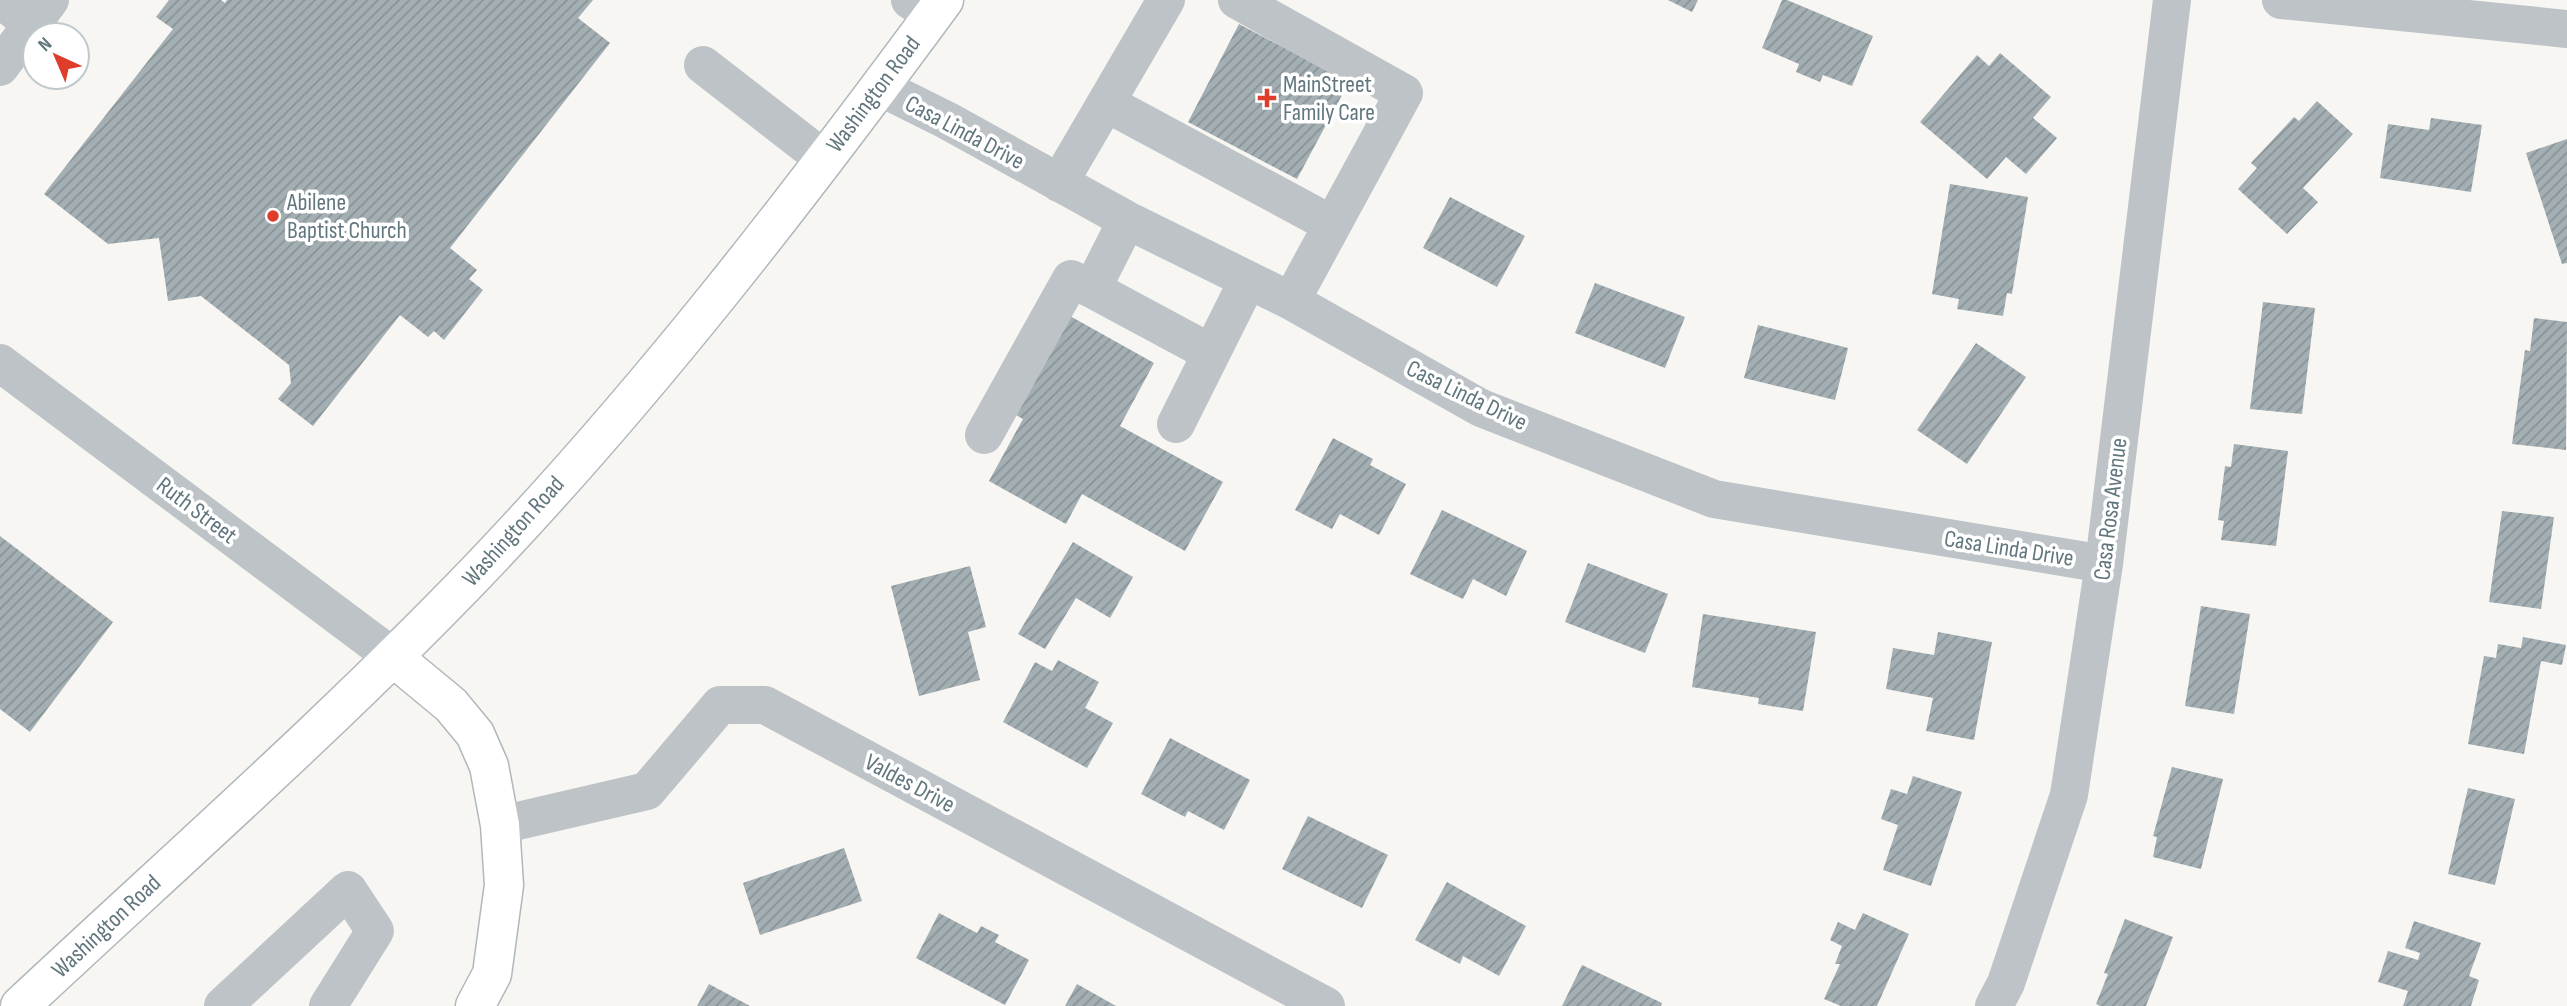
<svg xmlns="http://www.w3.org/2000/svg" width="2567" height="1006" font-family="'Sofia Sans Condensed',sans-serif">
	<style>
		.building { fill: url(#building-hatch) }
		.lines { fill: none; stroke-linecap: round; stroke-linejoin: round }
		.major-casing { stroke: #b1b7ba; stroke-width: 41 }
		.minor { stroke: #bdc3c6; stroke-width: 38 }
		.major { stroke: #fff; stroke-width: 38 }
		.poi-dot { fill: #de3d2b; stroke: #fff; stroke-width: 2.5 }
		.labels { text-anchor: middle; stroke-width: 7; stroke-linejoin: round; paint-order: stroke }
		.poi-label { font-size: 24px; fill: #62767e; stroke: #fff; text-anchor: start }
		.street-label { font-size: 24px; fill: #62767e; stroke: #fff }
	</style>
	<defs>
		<pattern id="building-hatch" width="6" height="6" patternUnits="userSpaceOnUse" patternTransform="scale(1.75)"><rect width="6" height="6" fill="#a4afb3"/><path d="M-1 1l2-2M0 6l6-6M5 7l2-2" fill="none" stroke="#899397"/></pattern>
	</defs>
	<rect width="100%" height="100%" fill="#f7f6f3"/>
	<path class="building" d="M169,0H221L225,3L227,0H593L578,18L610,43L450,248L477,270L469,279L483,290L444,340L434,331L428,337L400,315L313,426L278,399L291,383L289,365L201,296L168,301L159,238L108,244L44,194L173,29L156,17Z
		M1668,0H1698L1692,12Z
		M1782,0H1787L1873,36L1852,86L1823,75L1820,82L1796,72L1799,64L1762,48Z
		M1239,24L1349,82L1297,179L1188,122Z
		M2000,53L2051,97L2033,118L2057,138L2026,174L2006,157L1987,179L1920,122L1977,55L1989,66Z
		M2317,101L2353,134L2303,188L2318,202L2287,234L2238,189L2257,168L2251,163L2294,117L2299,121Z
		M2431,118L2482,125L2471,192L2380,178L2388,124L2429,130Z
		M2567,139V263L2562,264L2526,153Z
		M1950,184L2028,197L2012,294L2007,293L2003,316L1957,309L1959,299L1932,294Z
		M1450,197L1525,236L1497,287L1423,248Z
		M1595,283L1685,317L1665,368L1575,333Z
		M2263,302L2315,308L2302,414L2250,409Z
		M1070,316L1154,363L1120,426L1223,482L1185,551L1082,494L1066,524L989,481L1023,419L1016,415Z
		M2534,318L2567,322L2566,450L2512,444L2525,350L2530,351Z
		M1758,325L1848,348L1835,400L1744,378Z
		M1976,343L2026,377L1967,464L1917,430Z
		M1333,438L1373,459L1370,465L1406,484L1379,535L1340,514L1332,529L1295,510Z
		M2234,444L2288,451L2276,546L2221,540L2224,521L2218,520L2225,466L2231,467Z
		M1442,510L1527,551L1506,596L1473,579L1463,599L1410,574Z
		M2502,511L2554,517L2541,609L2489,602Z
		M0,536L113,622L30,732L0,709Z
		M1073,542L1133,577L1110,618L1076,598L1045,649L1018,634Z
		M1588,563L1668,594L1645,653L1565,622Z
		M970,566L986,627L968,632L980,680L919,696L891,586Z
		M2201,606L2250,614L2234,714L2185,706Z
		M1703,614L1816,632L1803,711L1758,704L1759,698L1692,687Z
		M1938,632L1992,642L1974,740L1926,731L1933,698L1886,689L1893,648L1934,655Z
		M2523,637L2566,645L2562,665L2541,661L2524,754L2468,744L2484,656L2496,658L2498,644L2521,648Z
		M1058,660L1099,682L1085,708L1113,723L1087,768L1003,722L1035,662L1052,671Z
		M1170,738L1250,780L1224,830L1188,811L1185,817L1141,794Z
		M2172,767L2223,779L2201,869L2153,857L2157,837L2153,836Z
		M1913,776L1962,792L1931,886L1883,870L1898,825L1881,819L1891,789L1907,794Z
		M2468,788L2515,799L2495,885L2448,874Z
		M1308,816L1388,855L1362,908L1282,869Z
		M844,848L862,901L760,935L743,883Z
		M1447,882L1526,926L1499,976L1463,956L1460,964L1415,940Z
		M939,913L977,933L981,926L999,935L995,942L1029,960L1005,1005L916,958Z
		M1863,913L1909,934L1877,1006H1841L1824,999L1840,964H1835L1842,946L1830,940L1838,922L1855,930Z
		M2125,919L2173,937L2146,1006H2100L2096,1004L2108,974L2104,973Z
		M2414,921L2481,943L2469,976L2479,980L2471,1006H2403L2408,991L2378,982L2388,951L2418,960L2420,953L2405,948Z
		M1582,965L1662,1003L1661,1006H1562Z
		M709,984L750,1006H697Z
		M1077,984L1116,1006H1065Z"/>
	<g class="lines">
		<defs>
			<path id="major" d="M393,657L451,705L475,734L489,766L500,825L504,885L492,974L475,1006
				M20,1006C174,862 333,722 479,570C648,393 799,197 944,0"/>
		</defs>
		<use href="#major" class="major-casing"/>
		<path class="minor" d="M1,0L32,24
			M910,0L933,15
			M1237,0L1404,93L1291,301
			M2281,0L2567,29
			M703,65L824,159
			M0,67L50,0
			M880,87L948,121L1127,220L1291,301L1481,408L1714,499L2104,564
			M1106,103L1331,224
			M1059,183L1166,0
			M1092,289L1211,353
			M0,363L393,657
			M1176,424L1248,280
			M984,435L1071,279L1092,289L1127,220
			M500,825L647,791L720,705H765L1326,1006
			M223,1006L348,890L375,931L328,1006
			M1994,1006L2006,983L2069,795L2104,564L2172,0"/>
		<use href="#major" class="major"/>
	</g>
	<g class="poi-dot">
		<path d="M1263.5 87.5h7v7h7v7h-7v7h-7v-7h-7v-7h7z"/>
		<circle cx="273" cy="216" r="7"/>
	</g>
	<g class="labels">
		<g class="poi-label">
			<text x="1283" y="92">MainStreet<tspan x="1283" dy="28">Family Care</tspan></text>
			<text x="287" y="210">Abilene<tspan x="287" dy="28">Baptist Church</tspan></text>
		</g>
		<g class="street-label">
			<text transform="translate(873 94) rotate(-53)" y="8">Washington Road</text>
			<text transform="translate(965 132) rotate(28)" y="8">Casa Linda Drive</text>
			<text transform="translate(1467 395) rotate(26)" y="8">Casa Linda Drive</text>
			<text transform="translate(2110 509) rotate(-83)" y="8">Casa Rosa Avenue</text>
			<text transform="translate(197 510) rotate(37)" y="8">Ruth Street</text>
			<text transform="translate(513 531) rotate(-48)" y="8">Washington Road</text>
			<text transform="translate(2009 548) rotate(9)" y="8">Casa Linda Drive</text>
			<text transform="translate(910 783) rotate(28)" y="8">Valdes Drive</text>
			<text transform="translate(106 926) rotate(-43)" y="8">Washington Road</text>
		</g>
	</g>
	<g transform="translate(56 56) rotate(316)"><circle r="33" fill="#ffffff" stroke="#c0c8cb" stroke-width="2"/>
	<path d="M0-5L12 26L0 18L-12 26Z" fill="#de3d2b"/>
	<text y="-10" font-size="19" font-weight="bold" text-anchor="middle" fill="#62767e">N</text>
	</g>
</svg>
